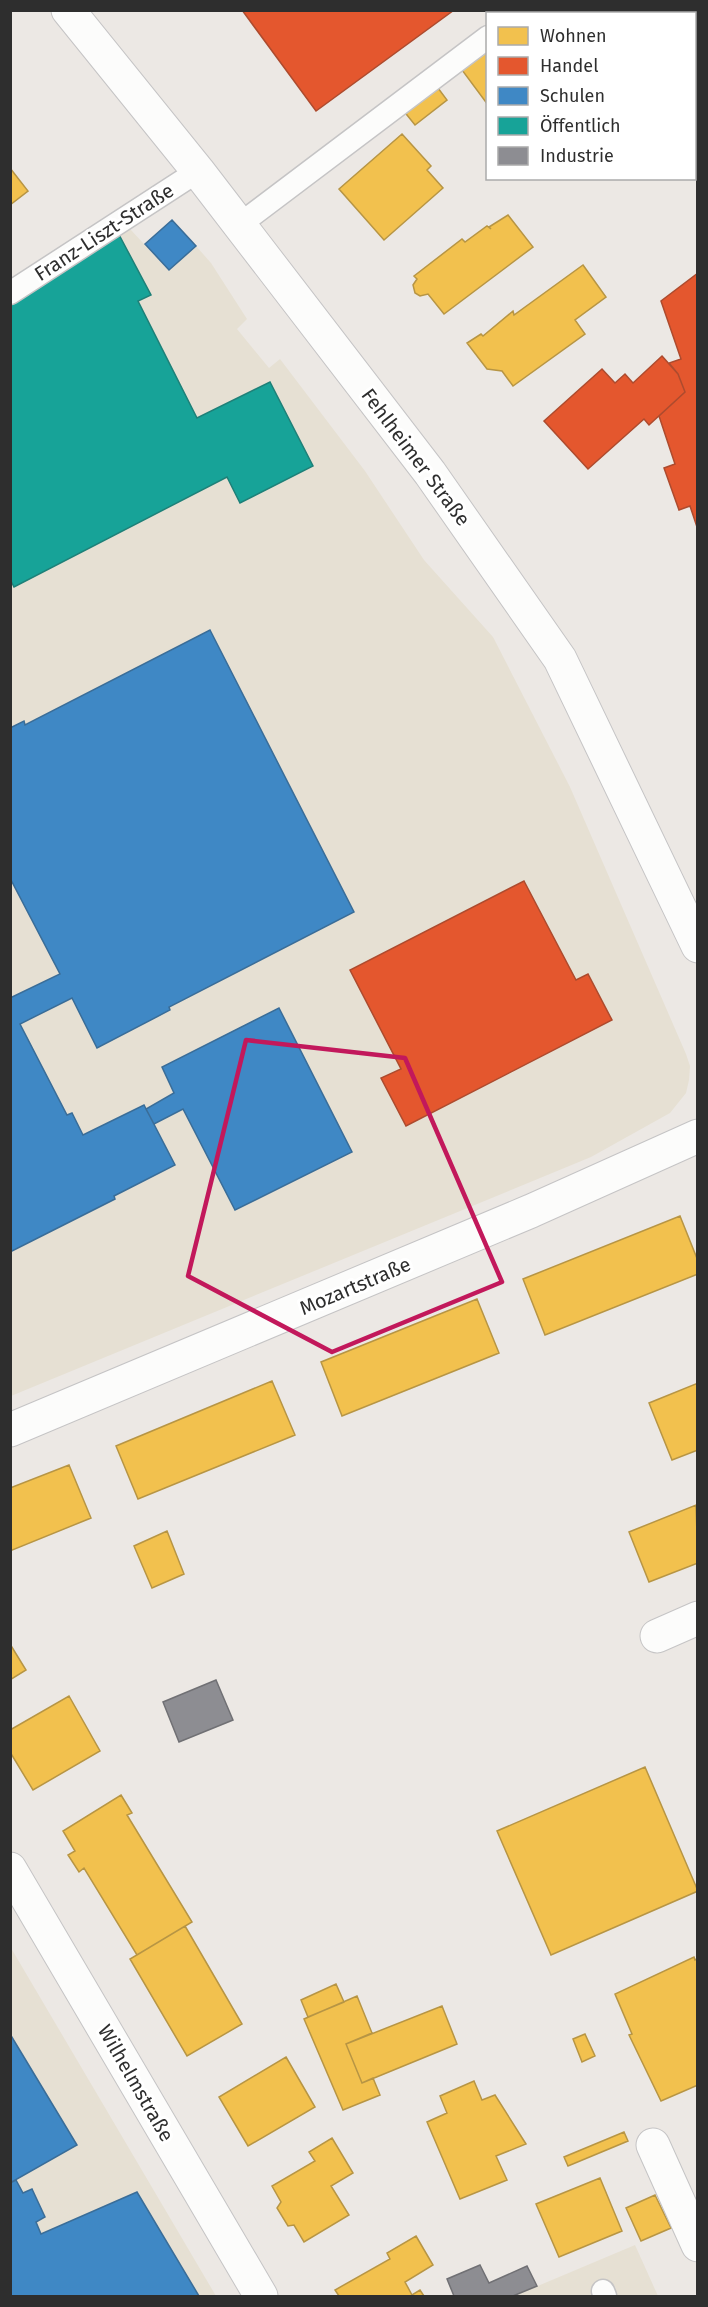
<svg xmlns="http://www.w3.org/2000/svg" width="708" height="2307" font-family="'Fira Sans',sans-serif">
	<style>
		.education { fill: #e6e0d3 }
		.homes { fill: #f2c14e; stroke: #b79544; stroke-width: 1.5 }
		.shops { fill: #e4572e; stroke: #ad4b2e; stroke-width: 1.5 }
		.schools { fill: #3f88c5; stroke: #3a6d98; stroke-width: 1.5 }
		.public { fill: #17a398; stroke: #1e8078; stroke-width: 1.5 }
		.industry { fill: #8d8d92; stroke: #707074; stroke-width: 1.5 }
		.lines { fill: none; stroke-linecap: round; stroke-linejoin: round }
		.service-casing { stroke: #c5c4c5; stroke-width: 25 }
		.minor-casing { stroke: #c5c4c5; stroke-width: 35 }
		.service { stroke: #fcfcfb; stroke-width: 22 }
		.minor { stroke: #fcfcfb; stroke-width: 33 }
		.marked { fill: none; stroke: #c2185b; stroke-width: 4.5; stroke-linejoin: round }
		.labels { text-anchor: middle; stroke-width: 6; stroke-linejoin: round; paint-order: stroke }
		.street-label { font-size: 20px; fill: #2e2e2e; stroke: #fff }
	</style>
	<rect width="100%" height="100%" fill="#ece8e4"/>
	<path class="education" d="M116,229L131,230L168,270L196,246L211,263L247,319L237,329L269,368L280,359L365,471L424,560L493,637L570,787L686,1054L690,1066L689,1080L686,1093L670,1113L591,1157L11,1396V301Z
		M11,1948L216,2296H11Z
		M635,2245L658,2296H514Z"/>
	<path class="homes" d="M557,10H625L627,14H552Z
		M488,51V105L462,70Z
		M435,84L447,100L415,125L403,110Z
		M402,134L431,166L427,170L443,188L384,240L339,189Z
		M10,168L28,191L10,205Z
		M508,215L533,247L444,314L428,294L420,296L415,293L413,285L417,279L414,276L462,239L465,242L487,226L491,229L489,227Z
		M583,265L606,297L575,320L585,334L513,386L502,371L487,369L467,343L481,334L483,336L513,311L514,315Z
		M680,1216L698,1261V1274L545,1335L523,1279Z
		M477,1299L499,1353L342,1416L321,1362Z
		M272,1381L295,1435L138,1499L116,1446Z
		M698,1383V1450L672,1460L649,1403Z
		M69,1465L91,1518L10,1551V1488Z
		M696,1505L698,1563L649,1582L629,1532Z
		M167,1531L184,1574L152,1588L134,1546Z
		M10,1644L26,1670L10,1680Z
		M69,1696L100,1751L33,1790L10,1752V1730Z
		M645,1767L698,1891L551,1955L497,1831Z
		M121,1795L132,1813L127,1815L192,1922L137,1955L84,1868L79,1872L68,1855L75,1851L63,1831Z
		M185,1926L242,2024L187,2056L130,1959Z
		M694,1957L695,1960L698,1958V2085L661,2101L629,2035L632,2034L615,1994Z
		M336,1984L344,2002L308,2017L301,2000Z
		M357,1996L372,2033L346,2044L362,2083L373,2078L380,2095L343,2110L304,2019Z
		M442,2006L457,2044L362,2083L346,2044Z
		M585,2034L595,2056L582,2062L573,2039Z
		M286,2057L315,2107L248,2146L219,2097Z
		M474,2081L482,2100L495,2095L526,2144L496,2156L507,2180L460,2199L427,2122L447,2113L440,2096Z
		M624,2132L628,2141L568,2166L564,2157Z
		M332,2138L353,2173L331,2186L349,2215L304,2242L294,2225L288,2226L277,2208L281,2202L272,2186L315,2161L309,2152Z
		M600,2178L622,2231L559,2257L536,2204Z
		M655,2195L671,2228L641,2241L626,2208Z
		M416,2236L433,2265L405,2282L412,2295L420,2290L424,2296H339L335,2290L390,2259L387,2253Z"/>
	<path class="shops" d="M242,10H454L316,111Z
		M698,273V530L690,506L679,510L664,468L675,464L659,416L685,392L678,374L669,363L681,359L661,301Z
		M662,356L678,374L685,392L649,425L644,419L588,469L544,421L602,369L615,383L625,374L633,383Z
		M524,881L576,980L588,974L612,1020L406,1126L381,1078L401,1069L350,970Z"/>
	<path class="schools" d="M172,220L196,246L169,270L145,244Z
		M210,630L354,912L169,1007L170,1010L97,1048L72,998L20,1024L67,1115L72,1113L83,1135L144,1105L175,1165L114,1196L115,1199L10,1252V998L60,974L10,878V728L24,721L25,725Z
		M279,1008L352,1152L235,1210L183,1109L154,1124L146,1109L174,1093L162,1067Z
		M10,2034L77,2145L10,2183Z
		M16,2180L23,2193L32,2189L45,2217L36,2222L41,2234L137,2192L199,2296H10V2183Z"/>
	<path class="public" d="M116,229L151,295L138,301L197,418L270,382L313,466L240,503L227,477L14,587L10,579V301Z"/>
	<path class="industry" d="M216,1680L233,1720L179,1742L163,1702Z
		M480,2265L489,2283L527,2266L537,2286L513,2296H454L447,2279Z"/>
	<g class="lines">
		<defs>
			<path id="service" d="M519,14L523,10
				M239,225L488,37
				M10,293L198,171
				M603,2291L605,2296"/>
			<path id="minor" d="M68,10L198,171L430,473L560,659L698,946
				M10,1430L531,1211L698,1136
				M657,1636L698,1618
				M10,1869L261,2296
				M653,2145L698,2245"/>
		</defs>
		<use href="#service" class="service-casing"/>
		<use href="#minor" class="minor-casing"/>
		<use href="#service" class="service"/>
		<use href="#minor" class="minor"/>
	</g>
	<path class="marked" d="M246,1040L405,1058L502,1282L332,1352L188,1276Z"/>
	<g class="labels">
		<g class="street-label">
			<text transform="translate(104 232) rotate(-33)" y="7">Franz-Liszt-Straße</text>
			<text transform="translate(416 457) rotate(53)" y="7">Fehlheimer Straße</text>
			<text transform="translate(355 1286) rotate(-23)" y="7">Mozartstraße</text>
			<text transform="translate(136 2083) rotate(60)" y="7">Wilhelmstraße</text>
		</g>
	</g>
	<rect width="708" height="2307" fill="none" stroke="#2e2e2e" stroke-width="24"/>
	<rect x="486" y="12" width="210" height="168" fill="#ffffff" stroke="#ababab" stroke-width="1.5"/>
	<rect x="498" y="27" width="30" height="18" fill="#f2c14e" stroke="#ababab" stroke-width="1.5"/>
	<text x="540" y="42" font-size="18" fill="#2e2e2e">Wohnen</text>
	<rect x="498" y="57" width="30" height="18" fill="#e4572e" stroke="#ababab" stroke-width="1.5"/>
	<text x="540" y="72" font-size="18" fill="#2e2e2e">Handel</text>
	<rect x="498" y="87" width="30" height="18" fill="#3f88c5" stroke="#ababab" stroke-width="1.5"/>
	<text x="540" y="102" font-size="18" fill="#2e2e2e">Schulen</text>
	<rect x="498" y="117" width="30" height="18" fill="#17a398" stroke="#ababab" stroke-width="1.5"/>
	<text x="540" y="132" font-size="18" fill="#2e2e2e">Öffentlich</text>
	<rect x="498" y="147" width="30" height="18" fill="#8d8d92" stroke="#ababab" stroke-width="1.5"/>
	<text x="540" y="162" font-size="18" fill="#2e2e2e">Industrie</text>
</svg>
